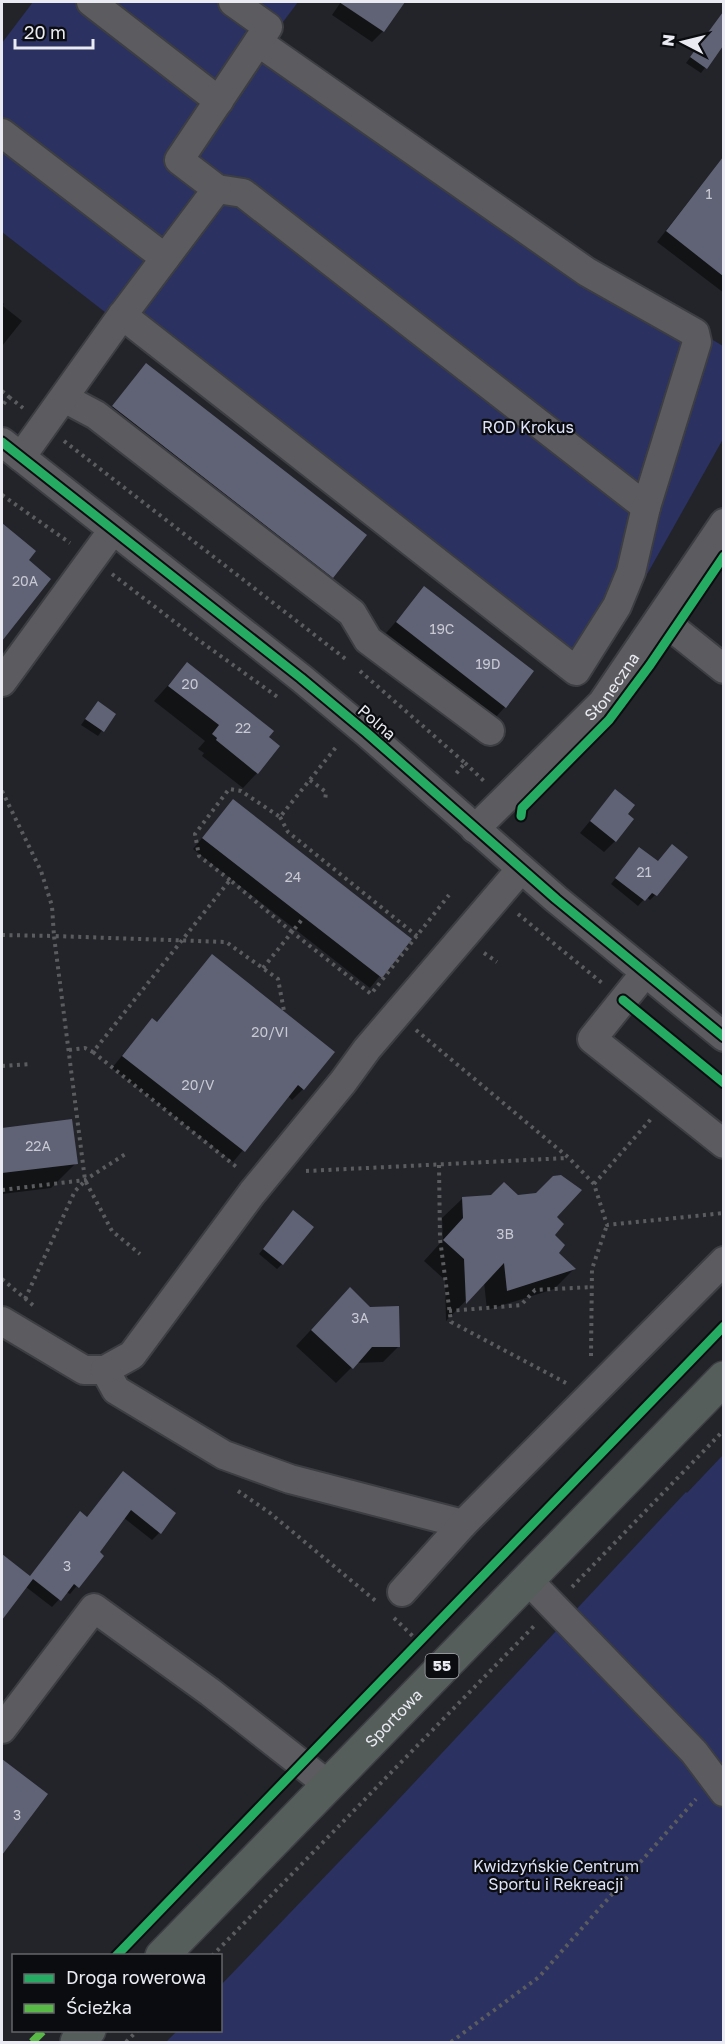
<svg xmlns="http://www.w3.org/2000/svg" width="725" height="2044" font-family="'Golos Text',sans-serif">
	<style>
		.green { fill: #2b3161 }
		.shadow { fill: #0007 }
		.building { fill: #606376 }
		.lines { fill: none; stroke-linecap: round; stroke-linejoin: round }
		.minor-casing { stroke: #3d3e43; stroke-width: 32 }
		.major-casing { stroke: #3d3e43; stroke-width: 36 }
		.path { stroke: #5b5c5f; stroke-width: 4; stroke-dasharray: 3 4.5; stroke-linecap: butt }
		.minor { stroke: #5c5c60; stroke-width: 28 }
		.major { stroke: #565e5b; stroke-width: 33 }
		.quiet { stroke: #58b947; stroke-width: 8; stroke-dasharray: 15 8; stroke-linecap: butt }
		.cycleway-casing { stroke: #0b0c10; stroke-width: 13 }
		.cycleway { stroke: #26ab63; stroke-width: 9 }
		.labels { text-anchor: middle; stroke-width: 4.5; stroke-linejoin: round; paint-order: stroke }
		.number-label { font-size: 14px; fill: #c8c9d3 }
		.shield { fill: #0b0c10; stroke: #a7a8ae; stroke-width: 1.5 }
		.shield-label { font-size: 15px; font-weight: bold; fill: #eaebf2 }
		.park-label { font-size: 16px; fill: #dee3fa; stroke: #0b0c10 }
		.street-label { font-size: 16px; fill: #eaebf2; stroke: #0b0c10 }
	</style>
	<rect width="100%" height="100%" fill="#232429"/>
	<path class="green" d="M33,2H298L268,42L590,267L723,346V439L641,585L577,679L2,232V43Z
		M723,1455V2042H166L177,2031L220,2030L221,1985L384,1815L686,1492L687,1493Z"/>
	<path class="shadow" d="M341,2H398L401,4L383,31L372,42L332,15Z
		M724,13V43L701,73L686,63Z
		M724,156V293L657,242Z
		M2,302L4,304L3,306L22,321L2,346Z
		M141,370L332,577L327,582L108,412Z
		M2,525L33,551L27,560L49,579L2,638Z
		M425,588L505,707L495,718L386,633Z
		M187,664L267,738L257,773L243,788L202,756L204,753L198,749L205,741L154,701Z
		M93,708L114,714L98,736L81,725Z
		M615,791L626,814L615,841L604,852L580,833Z
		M233,801L410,939L370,988L193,849Z
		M635,854L657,863L686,857L655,895L650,900L646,897L638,906L611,884Z
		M212,956L303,1089L292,1100L288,1096L233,1162L112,1068L142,1031L152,1020L156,1023Z
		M71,1120L76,1163L51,1188L2,1194V1129Z
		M517,1196L555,1217L553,1235L557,1253L574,1269L554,1289L487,1310L484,1282L446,1321L445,1280L424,1261L443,1240L442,1218L463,1198Z
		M288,1218L282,1264L277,1269L259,1254Z
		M334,1305L399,1346L383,1362L356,1363L336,1383L296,1346Z
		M123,1473L159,1533L152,1540L124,1518L98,1552L102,1556L70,1594L66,1592L52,1607L26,1587L2,1619V1556L29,1578L73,1521L80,1513L86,1518Z
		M2,1761L46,1795L2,1849Z"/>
	<path class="building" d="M339,2H405L384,32Z
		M723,12V46L707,69L690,57Z
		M723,157V276L666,231Z
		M146,363L367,535L333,578L112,406Z
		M2,523L36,551L29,560L51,579L2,641Z
		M424,586L534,671L506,708L396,622Z
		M187,662L274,731L269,737L280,746L258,774L216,740L217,738L212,734L219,725L168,686Z
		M98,701L116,714L104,732L85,719Z
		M615,789L635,805L628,814L634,819L616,842L590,821Z
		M233,799L412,939L382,978L202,838Z
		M672,844L688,857L657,896L652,893L645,901L615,878L639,847L658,861Z
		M212,954L335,1052L304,1090L298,1085L245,1152L122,1056L152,1018L157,1022Z
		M72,1119L78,1164L2,1173V1128Z
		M561,1175L582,1190L557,1217L564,1224L555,1235L565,1245L559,1253L576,1269L507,1291L504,1263L466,1304L464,1259L443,1240L463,1218L462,1197L491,1195L504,1182L518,1195L536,1193L553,1176Z
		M293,1210L314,1227L283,1265L263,1249Z
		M350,1287L370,1307L399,1306L400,1347H372L353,1369L311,1330Z
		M123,1471L176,1513L161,1534L131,1510L100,1552L104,1556L79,1588L74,1584L61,1601L33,1579L2,1620V1554L30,1576L80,1511L87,1517Z
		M2,1759L48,1794L2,1855Z"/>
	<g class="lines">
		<defs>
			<g id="minor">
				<path d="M91,2L219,101"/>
				<path d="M2,133L165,258"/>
				<path d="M217,189L243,193L646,507L697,342L695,333L587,272L258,42"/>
				<path d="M122,315L576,671L617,606L631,572L646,507"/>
				<path d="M64,398L96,415L352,613L368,640L490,731"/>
				<path d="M2,442L301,678L367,733L556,899L724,1037"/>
				<path d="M21,457L118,321L217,189L179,160L268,27L233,2"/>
				<path d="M660,618L724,669"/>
				<path d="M2,682L113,530"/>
				<path id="s1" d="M475,829L602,703L724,523"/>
				<path d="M645,973L592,1039L724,1144"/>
				<path d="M2,1321L84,1370H105L116,1390L224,1455L290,1479L463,1524"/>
				<path d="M105,1370L132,1355L252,1193L343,1082L367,1049L521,869"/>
				<path d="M527,1579L694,1752L724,1792"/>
				<path d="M402,1592L463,1524L724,1261"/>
				<path d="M2,1729L94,1608L210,1692L327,1784"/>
			</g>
			<g id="major">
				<path id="s2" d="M162,1956L724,1378"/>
				<path d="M77,2042L89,2030"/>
			</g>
		</defs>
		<use href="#minor" class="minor-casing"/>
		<use href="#major" class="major-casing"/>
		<path class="path" d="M2,391L9,397L2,406
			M9,397L23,408
			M64,441L347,660
			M2,495L70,543
			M112,574L197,639L279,698
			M360,671L465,763L454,776
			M465,763L486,783
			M310,780L326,792L325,801
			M2,791L41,871L52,906L54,936L226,942L278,979L284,1011
			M280,817L288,832L417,936
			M230,880L199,856L195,834L229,789L241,791L280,817L337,746
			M518,914L602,983
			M2,935L54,936L85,1180L112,1231L140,1254
			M484,953L497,962
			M263,968L292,932L371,994L449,895
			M416,1030L569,1158L594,1184L607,1225L724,1213
			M69,1050L85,1048L93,1052L230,880L292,932L304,917
			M93,1052L239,1169
			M2,1066L30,1064
			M439,1165L440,1239L451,1322L566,1383
			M306,1171L568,1158
			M594,1184L651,1119
			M2,1190L85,1180L127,1153
			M2,1279L34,1306
			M25,1299L75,1191L84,1182
			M449,1311L521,1305L535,1290L592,1287
			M591,1356L592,1269L607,1225
			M238,1491L270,1513L377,1602
			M572,1587L724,1430
			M394,1618L423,1646
			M212,1956L535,1625
			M126,2042L138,2030
			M451,2042L539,1977L696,1799"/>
		<use href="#minor" class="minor"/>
		<use href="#major" class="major"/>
		<path class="quiet" d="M32,2042L44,2030"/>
		<defs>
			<path id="cycleway" d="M2,442L301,678L367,733L556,899L724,1037
				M521,816L522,808L609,720L650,665L724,556
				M623,1000L724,1083
				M116,1956L724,1326"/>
		</defs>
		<use href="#cycleway" class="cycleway-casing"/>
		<use href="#cycleway" class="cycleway"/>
	</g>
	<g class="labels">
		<g class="number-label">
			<text x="709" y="199">1</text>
			<text x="25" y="586">20A</text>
			<text x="442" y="634">19C</text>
			<text x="488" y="669">19D</text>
			<text x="190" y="689">20</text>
			<text x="243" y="733">22</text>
			<text x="644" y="877">21</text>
			<text x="293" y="882">24</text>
			<text x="270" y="1037">20/VI</text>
			<text x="198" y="1090">20/V</text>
			<text x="38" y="1151">22A</text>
			<text x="505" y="1239">3B</text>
			<text x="360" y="1323">3A</text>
			<text x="67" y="1571">3</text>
			<text x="17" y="1820">3</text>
		</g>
		<rect class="shield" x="425.5" y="1654" width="33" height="24" rx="4.5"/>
		<g class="shield-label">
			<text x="442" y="1671">55</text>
		</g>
		<g class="park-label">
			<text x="528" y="433">ROD Krokus</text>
			<text x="556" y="1872">Kwidzyńskie Centrum<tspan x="556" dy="18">Sportu i Rekreacji</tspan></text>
		</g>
		<g class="street-label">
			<text dy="6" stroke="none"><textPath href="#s1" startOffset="198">Słoneczna</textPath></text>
			<text transform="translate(377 722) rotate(41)" y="6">Polna</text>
			<text dy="6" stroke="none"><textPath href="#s2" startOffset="332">Sportowa</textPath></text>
		</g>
	</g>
	<rect width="725" height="2044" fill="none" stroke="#eaebf2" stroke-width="6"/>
	<rect x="12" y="1954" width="210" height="78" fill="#0b0c10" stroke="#64656a" stroke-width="1.5"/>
	<rect x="24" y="1974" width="30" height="9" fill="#26ab63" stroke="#64656a" stroke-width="1.5"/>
	<text x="66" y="1984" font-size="18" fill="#eaebf2">Droga rowerowa</text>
	<rect x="24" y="2004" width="30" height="9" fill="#58b947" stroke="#64656a" stroke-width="1.5"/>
	<text x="66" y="2014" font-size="18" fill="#eaebf2">Ścieżka</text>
	<g transform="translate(683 42) rotate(277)" stroke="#0b0c10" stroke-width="4.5" paint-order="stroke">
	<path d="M0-4.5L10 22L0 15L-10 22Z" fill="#eaebf2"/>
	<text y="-9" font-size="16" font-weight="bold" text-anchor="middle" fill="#eaebf2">N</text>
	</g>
	<path d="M15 39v9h78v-9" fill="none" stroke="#eaebf2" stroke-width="3"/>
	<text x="24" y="39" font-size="18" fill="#eaebf2" stroke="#0b0c10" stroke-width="4.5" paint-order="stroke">20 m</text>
</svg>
